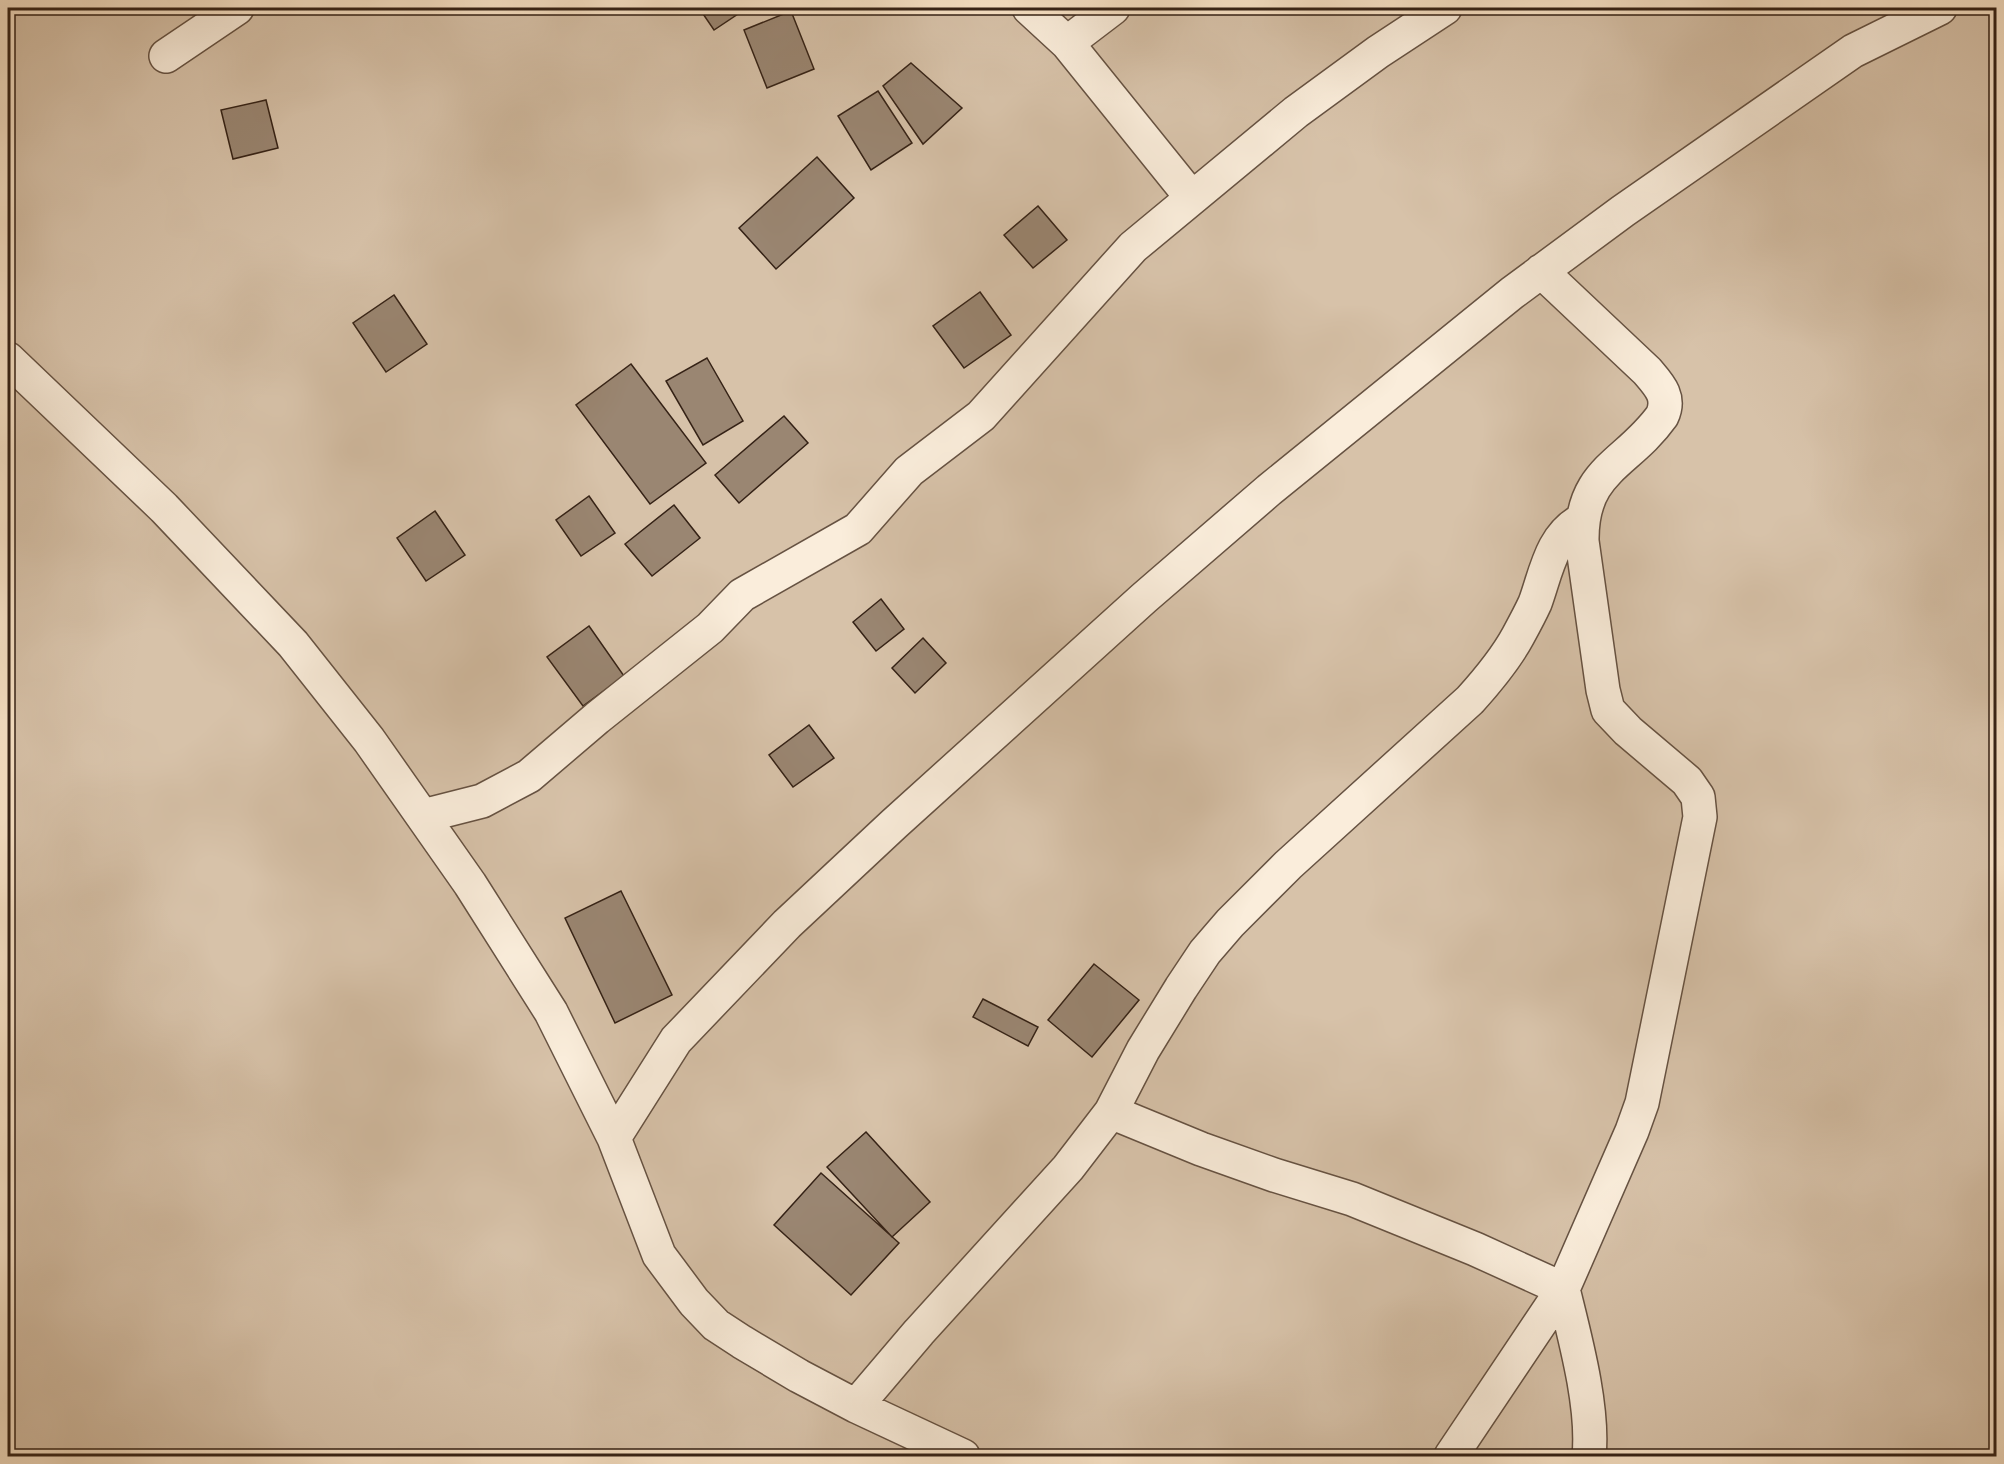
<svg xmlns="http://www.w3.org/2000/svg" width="2004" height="1464" font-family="'IM FELL French Canon',serif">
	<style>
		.green { fill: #d7c2a9; stroke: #867260; stroke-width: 1.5 }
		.building { fill: #9a8672; stroke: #352216; stroke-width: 1.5 }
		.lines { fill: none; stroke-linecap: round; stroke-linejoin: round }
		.street-casing { stroke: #665242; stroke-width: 36 }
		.street { stroke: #faeddb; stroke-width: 33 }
	</style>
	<rect width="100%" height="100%" fill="#f8e3c7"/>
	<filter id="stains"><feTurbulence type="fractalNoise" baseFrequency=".00333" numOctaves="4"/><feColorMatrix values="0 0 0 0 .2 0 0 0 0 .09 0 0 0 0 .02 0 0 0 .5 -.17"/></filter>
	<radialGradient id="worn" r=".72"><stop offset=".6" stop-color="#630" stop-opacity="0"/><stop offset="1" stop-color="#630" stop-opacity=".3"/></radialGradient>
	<path class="green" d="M8,8H1996V1456H8Z"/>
	<path class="building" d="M699,8H747L714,30Z
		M791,11L814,69L767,88L744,30Z
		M911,63L962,108L923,144L883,86Z
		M878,91L912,143L871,170L838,116Z
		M266,100L278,148L233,159L221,110Z
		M817,157L854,198L776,269L739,228Z
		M1038,206L1067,240L1033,268L1004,235Z
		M980,292L1011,335L964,368L933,326Z
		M394,295L427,344L386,372L353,323Z
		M707,358L743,421L703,445L666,381Z
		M631,364L706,463L650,504L576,405Z
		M784,416L808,443L739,503L715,475Z
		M589,496L615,533L581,556L556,520Z
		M674,505L700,538L652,576L625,544Z
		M435,511L465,555L426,581L397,538Z
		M881,599L904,629L876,651L853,622Z
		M589,626L624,676L583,706L547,657Z
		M923,638L946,663L915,693L892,668Z
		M809,725L834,758L793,787L769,755Z
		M621,891L672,995L615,1023L565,918Z
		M1094,964L1139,1000L1092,1057L1048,1020Z
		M983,999L1038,1027L1028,1046L973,1017Z
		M866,1132L930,1202L892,1237L827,1167Z
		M821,1173L899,1243L851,1295L774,1225Z"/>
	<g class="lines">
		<defs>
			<path id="street" d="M1029,8L1067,43L1113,8
				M1067,43L1192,198
				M166,56L237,8
				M8,359L164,508L293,644L369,740L470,884L551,1012L614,1138L659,1255L694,1302L716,1325L742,1342L799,1376L856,1406L963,1456
				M423,816L482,801L529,776L597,718L710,628L742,595L858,529L909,471L981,416L1133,247L1296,112L1378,52L1445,8
				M1111,1112L1201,1149L1274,1175L1352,1199L1475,1249L1563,1289C1575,1338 1594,1407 1589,1456
				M614,1138L676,1040L787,924L894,824L1144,598L1269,490L1512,293L1623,211L1853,51L1940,8
				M856,1406L919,1332L1068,1168L1111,1112L1143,1050L1181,988L1205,952L1230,923L1288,865L1470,700C1488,680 1505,660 1518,636C1524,625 1530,614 1535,603C1546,573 1551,536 1582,520
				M1451,1456L1563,1289L1632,1131L1642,1103L1700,817L1698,797L1687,781L1628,731L1608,710L1603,690L1582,541C1581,469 1627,465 1662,416C1671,397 1659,385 1647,371L1541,271"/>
		</defs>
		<use href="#street" class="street-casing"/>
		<use href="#street" class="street"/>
	</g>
	<rect width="2004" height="1464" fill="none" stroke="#f8e3c7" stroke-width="30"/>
	<rect x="9" y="9" width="1986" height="1446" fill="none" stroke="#352216" stroke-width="3"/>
	<rect x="15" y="15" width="1974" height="1434" fill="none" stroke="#352216" stroke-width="1.5"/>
	<rect width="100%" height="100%" filter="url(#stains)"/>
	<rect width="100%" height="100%" fill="url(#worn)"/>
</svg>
